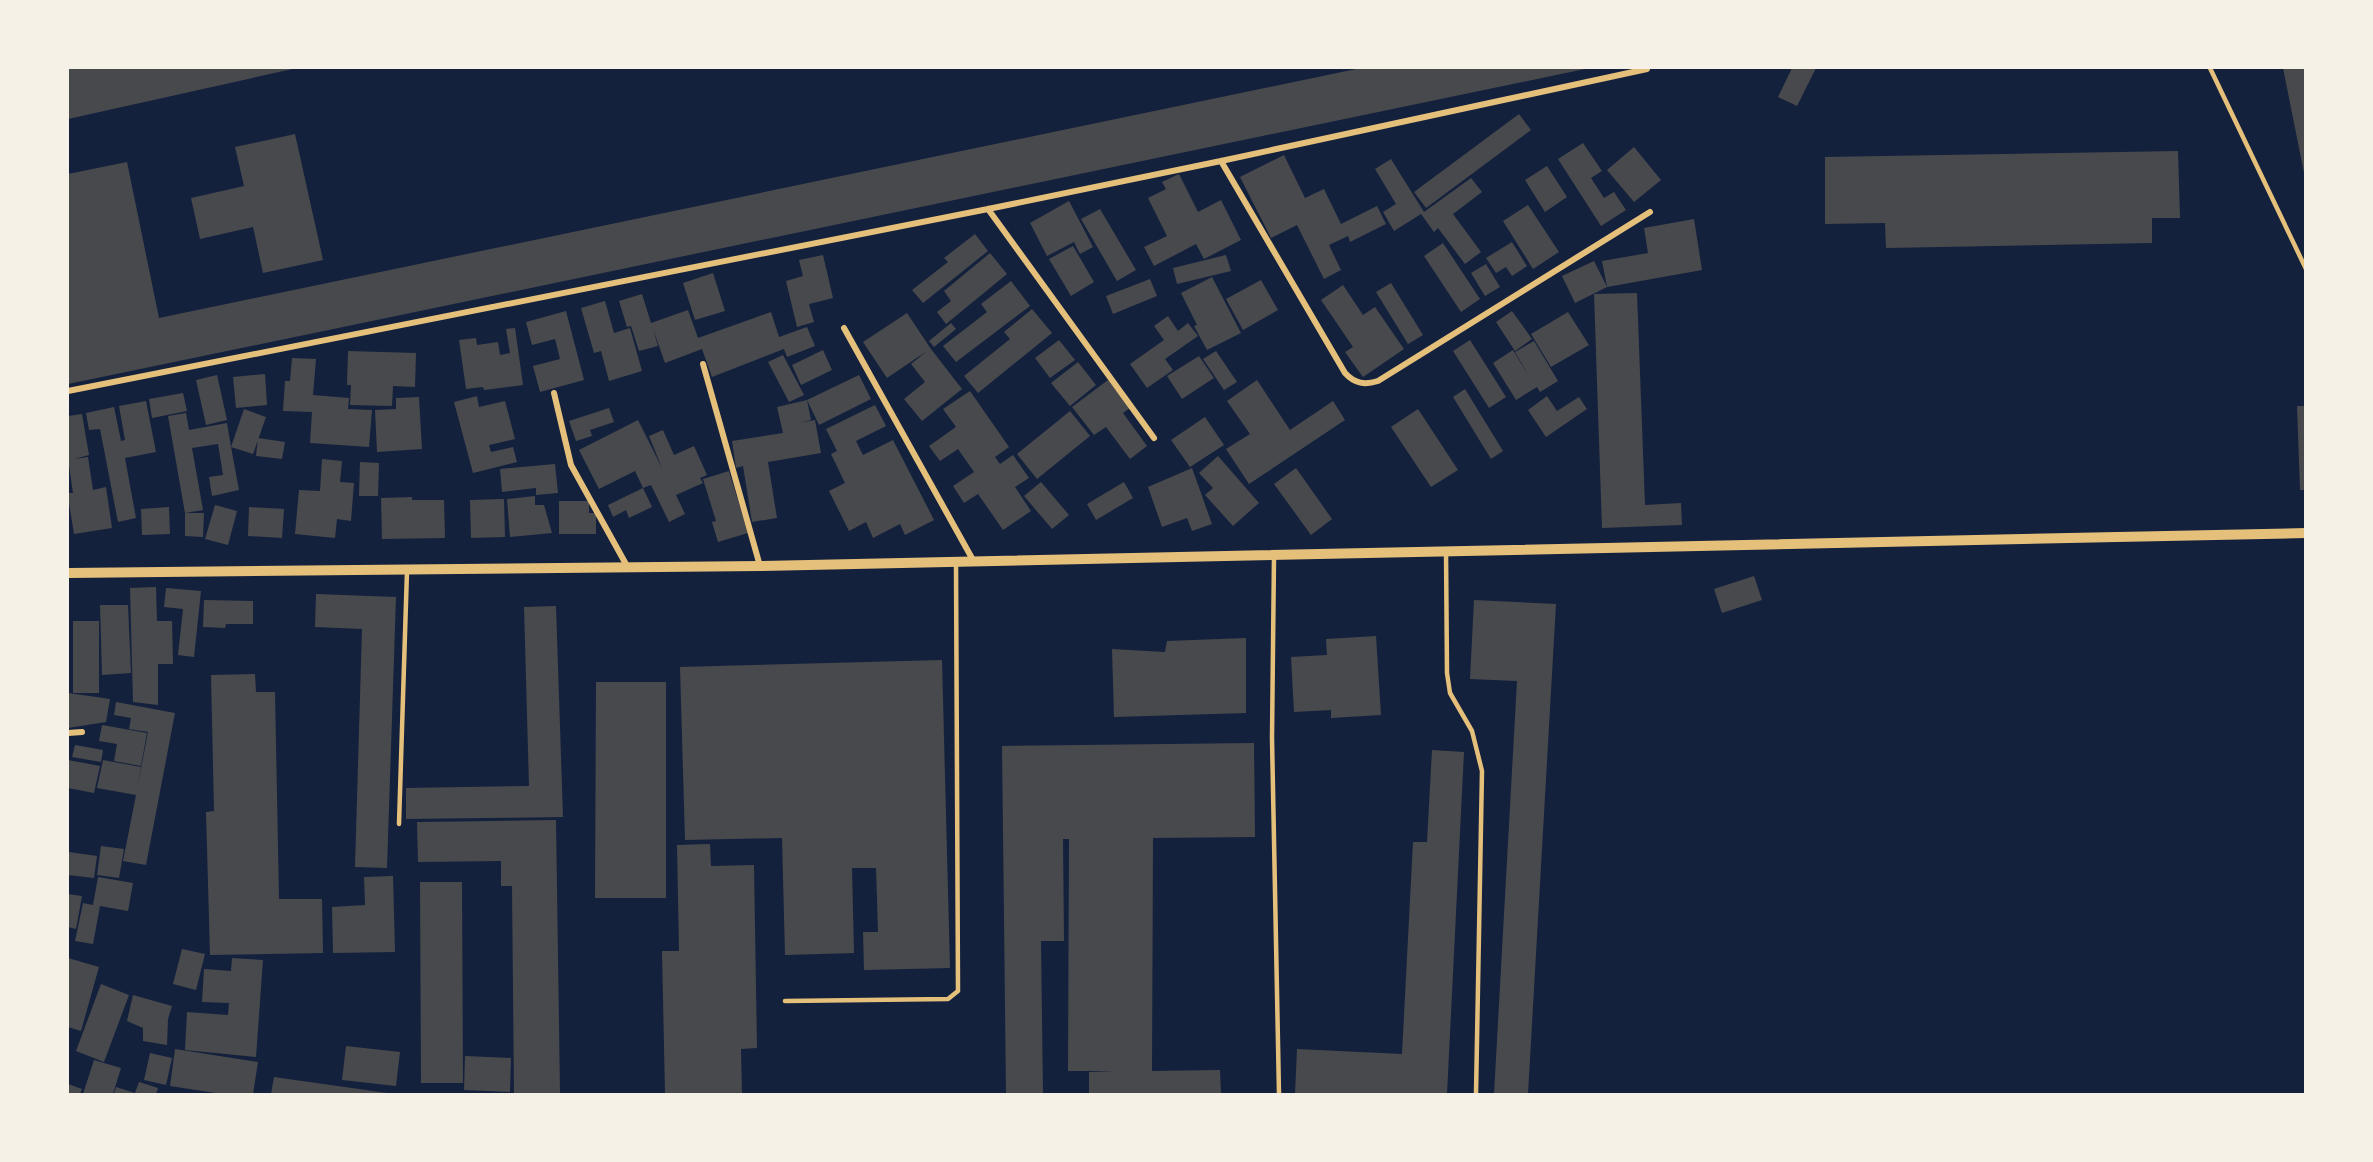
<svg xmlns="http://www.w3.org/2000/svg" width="2373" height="1162" font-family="'Alegreya Sans',sans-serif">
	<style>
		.building { fill: #48494c }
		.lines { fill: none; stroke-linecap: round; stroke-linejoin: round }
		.service { stroke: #e5c07b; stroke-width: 4.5 }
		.minor { stroke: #e5c07b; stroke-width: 6 }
		.tertiary { stroke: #e5c07b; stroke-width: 10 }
	</style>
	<rect width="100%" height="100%" fill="#14213d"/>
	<path class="building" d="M68,68H297L68,119Z
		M1361,68L1585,69L68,384V174L127,162L159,318Z
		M1792,68H1816L1797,106L1778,97Z
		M2283,68H2306V173H2304Z
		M1519,114L1531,130L1426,208L1414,192Z
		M295,134L323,260L263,273L253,227L200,239L191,198L244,186L235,147Z
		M1583,143L1602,171L1591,178L1604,198L1614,192L1626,210L1601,226L1558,159Z
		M1634,147L1661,180L1634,202L1607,170Z
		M2178,151L2180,218H2152V243L1886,248L1885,223L1825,224V157Z
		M1284,155L1305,198L1324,189L1341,224L1377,206L1386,224L1350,242L1348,236L1329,245L1341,270L1324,279L1297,225L1271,238L1240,177Z
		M1391,159L1424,212L1471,178L1482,192L1453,214L1481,252L1465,264L1438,228L1434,232L1421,214L1394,231L1383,212L1396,204L1375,169Z
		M1547,166L1567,197L1545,212L1525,180Z
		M1179,174L1198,212L1221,200L1241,240L1204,259L1196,244L1154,266L1144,247L1167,236L1148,198L1166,189L1162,182Z
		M1069,201L1093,247L1080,254L1074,242L1047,256L1030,223Z
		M1528,205L1559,252L1533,269L1503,221Z
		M1100,209L1136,270L1117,281L1081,219Z
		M1694,219L1702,270L1607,287L1602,261L1648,253L1644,228Z
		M975,234L988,251L923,303L912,290L948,262L944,258Z
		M1512,242L1527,266L1512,276L1506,267L1496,273L1486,258Z
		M1443,243L1480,299L1461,312L1424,256Z
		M1073,246L1094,282L1071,296L1049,259Z
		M990,253L1007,274L946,324L937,312L951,301L944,291Z
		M823,255L833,298L809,304L814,322L797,327L786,281L803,276L799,260Z
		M1226,255L1231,271L1177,284L1173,268Z
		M1594,261L1607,287L1575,303L1562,276Z
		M1486,264L1500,287L1485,296L1471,273Z
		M713,273L725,311L695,320L683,283Z
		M1212,277L1241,333L1207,350L1194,326L1197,325L1181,293Z
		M1150,279L1157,296L1113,314L1106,296Z
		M1261,280L1278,310L1243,330L1226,299Z
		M1011,281L1030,306L956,362L943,346L987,312L981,304Z
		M1391,283L1423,335L1408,344L1376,292Z
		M1343,285L1363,315L1375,307L1404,349L1363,377L1345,352L1353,347L1321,300Z
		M1637,293L1645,505L1681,503L1682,525L1602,528L1594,294Z
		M642,294L651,323L688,310L698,338L771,312L779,337L807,327L815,346L787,357L784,349L712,377L702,349L665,363L653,329L658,346L639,351L631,326L627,327L619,301Z
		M605,301L614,333L630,328L642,371L609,381L601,351L594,353L581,308Z
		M1032,309L1052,333L978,393L964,376L1010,339L1004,332Z
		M566,311L584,380L540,392L533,366L560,359L555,339L532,345L526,322Z
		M1512,311L1532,339L1515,351L1496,322Z
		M1568,312L1589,345L1551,367L1531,334Z
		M907,313L931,349L962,389L922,421L904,399L925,382L911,364L927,351L887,378L863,342Z
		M1168,316L1178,331L1188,323L1198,336L1165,359L1173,370L1147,388L1130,364L1164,340L1154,326Z
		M951,323L956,329L934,347L929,341Z
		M515,328L523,385L484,390L483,387L466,389L459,340L476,338L477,345L498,342L500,355L510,353L506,329Z
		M1059,340L1075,360L1050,378L1035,358Z
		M1470,340L1506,397L1489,408L1453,351Z
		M1534,341L1558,381L1540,392L1537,387L1516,400L1493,363L1513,350L1530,378L1515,352Z
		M823,350L832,370L801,385L792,365Z
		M348,351L416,353L415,387L393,386L392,406L350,405L351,385H347Z
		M1216,351L1237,382L1224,390L1203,359Z
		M783,355L804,395L789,402L768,362Z
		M1199,356L1214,378L1182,399L1167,376Z
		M292,358L316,359L313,395L349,398L348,409L372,410L369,447L310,443L312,412L283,411L285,381H290Z
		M1078,362L1096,385L1070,406L1051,383Z
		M265,374L267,405L236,408L233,377Z
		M217,375L227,420L206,425L196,380Z
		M859,375L871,399L819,425L807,400L811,420L799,423L815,420L821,453L768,462L777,518L752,522L743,466L736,468L732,441L783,433L777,407L807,400Z
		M1108,380L1130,408L1123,413L1147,446L1130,459L1106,427L1094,435L1072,407Z
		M1257,380L1290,430L1333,401L1345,420L1249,484L1226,449L1250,434L1227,401Z
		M1465,389L1503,451L1491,459L1453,397Z
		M970,391L1009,447L995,457L1000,464L1013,455L1029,478L1015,487L1031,511L1003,530L978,494L964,503L953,486L974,472L958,449L940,461L929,446L956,427L943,409Z
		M183,393L187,411L152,418L149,399Z
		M477,396L479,407L505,401L515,439L489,445L491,452L513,447L517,462L473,473L454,402Z
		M1547,396L1557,411L1579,397L1587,409L1546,437L1528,410Z
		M419,397L422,449L377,452L375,410L396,409V398Z
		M146,401L156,452L125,458L136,518L118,522L100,429L89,430L86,413L114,407L121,441L125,440L119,406Z
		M875,405L886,426L856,441L863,455L893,440L934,520L905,535L900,524L873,538L866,522L849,531L829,491L845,483L831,454L837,451L826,429Z
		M2297,406H2306V490H2300Z
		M609,408L614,422L590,430L592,436L576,441L569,421Z
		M244,409L266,417L253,454L231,447L239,490L212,496L209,477L223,475L218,444L192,448L203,510L185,513L168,416L186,413L189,430L227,423L231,447Z
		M1418,409L1458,470L1431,487L1391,427Z
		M1070,411L1090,436L1037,479L1017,454Z
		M82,414L89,455L74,459L88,457L93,490L106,487L112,528L74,534L68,497V493H73L68,459V416Z
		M1205,417L1224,445L1190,467L1171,440Z
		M638,420L662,468L649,436L663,430L674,455L694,446L707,475L700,478L703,483L676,495L685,514L669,522L651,485L643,488L635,471L599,489L579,450Z
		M258,438L285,442L282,459L256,456Z
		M1218,456L1259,503L1233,526L1205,495L1213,488L1199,473Z
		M322,459L342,461L340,482L354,483L351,521L337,519L335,538L295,534L299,490L320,491Z
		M360,462L379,463L378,496H359Z
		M555,464L558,493L536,495V488L502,492L500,469Z
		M1192,468L1212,524L1192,531L1187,518L1162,527L1148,487Z
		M1296,468L1332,519L1311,535L1274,484Z
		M729,471L748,533L718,542L712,522L716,521L703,479Z
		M1041,482L1069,515L1052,529L1024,496Z
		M1124,482L1133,498L1096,520L1087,504Z
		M643,488L652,507L629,518L626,510L613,517L608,505Z
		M535,496V505H544L552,533L510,537L507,499Z
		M412,497V500H444L445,538L382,539L381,498Z
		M504,499L505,537L471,538L470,500Z
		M559,501H589V513H596V534H559Z
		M215,505L237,511L228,545L205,539Z
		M169,507L170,534L142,535L141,509Z
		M249,507L284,509L282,538L248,536Z
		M185,513H204L203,537L185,536Z
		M1754,576L1762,600L1722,613L1714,589Z
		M156,587L157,621H172L173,664H158V705L133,702L130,588Z
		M166,588L201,591L194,657L178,655L183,609L164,607Z
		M316,594L396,597L387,868L355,867L362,629L315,627Z
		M204,600L253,601V624H226L225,628L203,627Z
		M1474,600L1556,604L1528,1094H1494L1517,681L1470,679Z
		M100,605H128L131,673L102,675Z
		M556,606L563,817L406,819V788L529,786L524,607Z
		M73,621H99V693H73Z
		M1376,636L1381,715L1331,718V710L1294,712L1291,657L1327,655L1326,639Z
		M1246,638V713L1114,717L1112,649L1165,652L1167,641Z
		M942,660L950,968L864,970L863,932H878L876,868H852L854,953L785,955L782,838L685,840L680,667Z
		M255,674L256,692H275L279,899H322L323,953L210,955L206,812L214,811L211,675Z
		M596,682H666V898H595Z
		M68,693L110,699L106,722L68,728Z
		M116,702L175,713L146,865L123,861L136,795L97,788L103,760L141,767L137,790L148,732L129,729L131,718L114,715Z
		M102,725L147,733L141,766L114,761L117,744L99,741Z
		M1254,743L1255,837L1153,838L1152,1071L1220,1070L1221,1094H1089V1072L1116,1071H1068L1069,839H1063L1064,941H1041L1043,1094H1006L1002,746Z
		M75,745L103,750L101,762L72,757Z
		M1432,750L1464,752L1447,1094H1295L1297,1049L1402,1054L1413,842H1427Z
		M68,760L100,766L94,793L68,788Z
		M556,820L560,1093H514L512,886H501V861L418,862L417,822Z
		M710,844L711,866L754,865L757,1048L741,1049L742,1094H665L662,951H679L677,845Z
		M101,846L124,849L119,878L97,875Z
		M69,852L97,856L94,878L68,875Z
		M393,876L395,952L333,953L332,907L365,905L364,877Z
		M98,877L133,883L128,911L100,906L93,944L75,941L83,903L93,905Z
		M420,882H462L463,1083H421Z
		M68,894L82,896L76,929L68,927Z
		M182,949L205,954L196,990L173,984Z
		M68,958L99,967L81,1031L68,1027Z
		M232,958L263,960L256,1057L185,1050L187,1012L228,1015L229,1003L202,1002L204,969L231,971Z
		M101,984L129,995L104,1062L76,1051Z
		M133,995L172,1006L168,1019L167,1045L143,1041V1028L127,1021Z
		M346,1046L400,1052L396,1086L342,1080Z
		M175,1049L258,1062L253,1094H222L170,1086Z
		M150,1053L172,1058L166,1085L144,1080Z
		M465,1056L511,1058L510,1092L464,1090Z
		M94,1060L121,1068L113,1094H83Z
		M274,1077L387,1093V1094H271Z
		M139,1082L158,1088L156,1094H114L116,1087L135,1093Z
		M68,1084L82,1089L80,1094H68Z"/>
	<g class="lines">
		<path class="service" d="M2210,68L2306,269
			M1446,551L1447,673L1450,693L1472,731L1482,771L1476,1094
			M1274,557L1272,738L1279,1094
			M399,824L407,571
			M785,1001L948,999L958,991L956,563"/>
		<path class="minor" d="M1221,161L1345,373C1355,384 1365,385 1378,381L1650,212
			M988,209L1154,438
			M844,328L973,560
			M703,364L760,566
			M68,391L988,209L1221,161L1647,69
			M554,393L571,465L627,566
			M68,733L82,732"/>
		<path class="tertiary" d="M68,573L760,566L2306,533"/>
	</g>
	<rect width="2373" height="1162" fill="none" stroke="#f6f1e7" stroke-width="138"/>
</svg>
